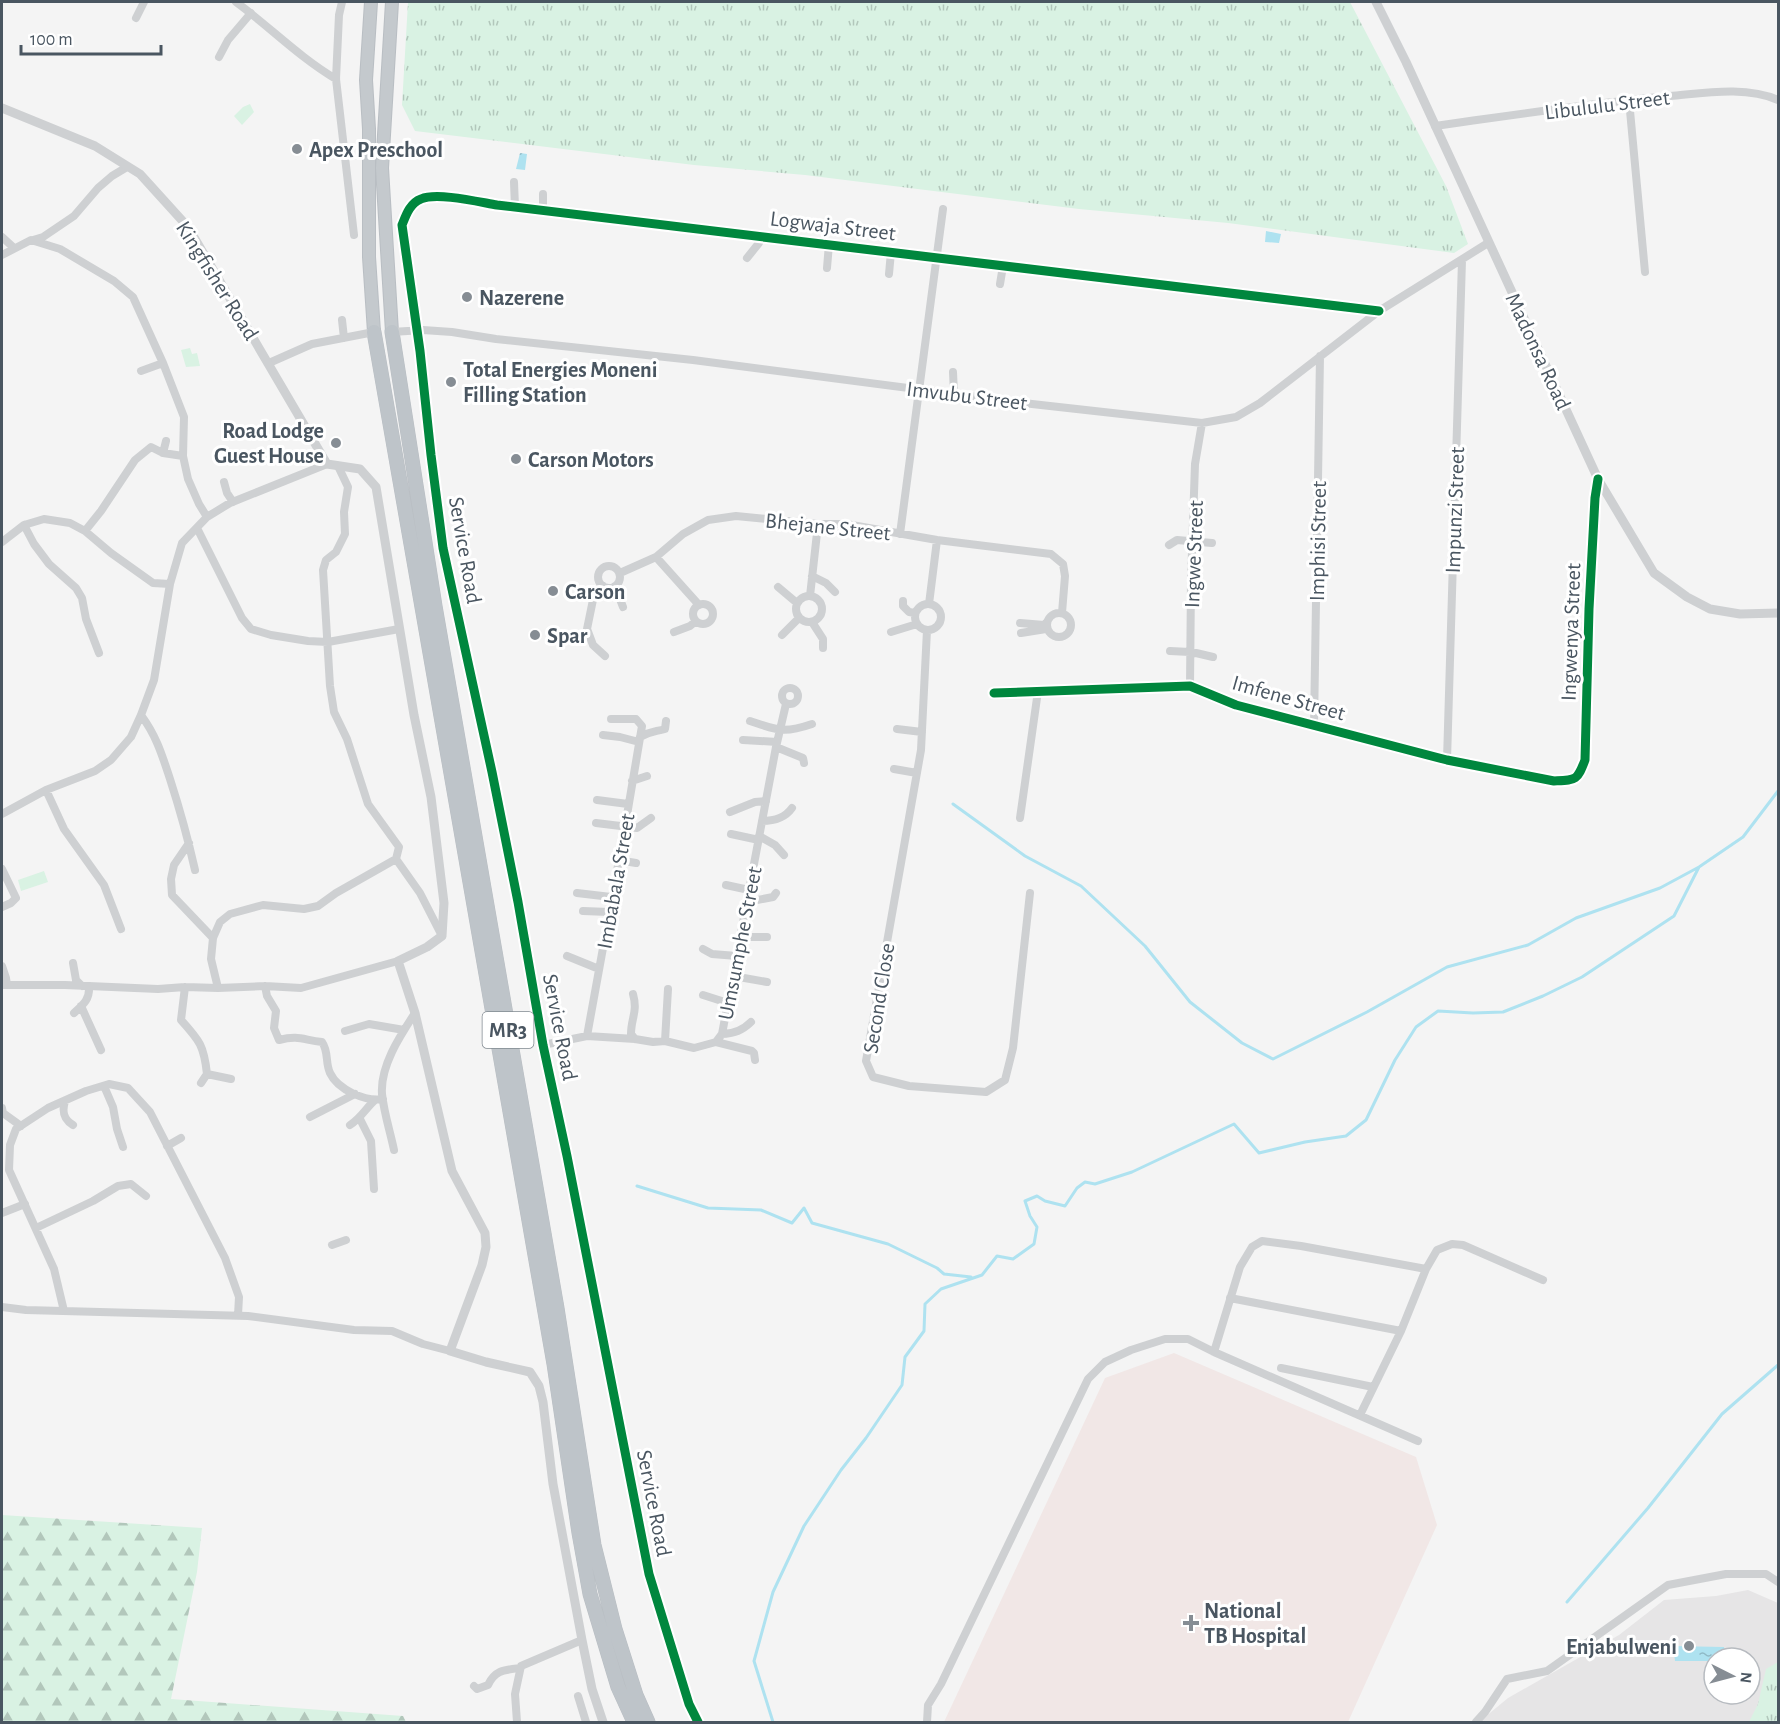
<svg xmlns="http://www.w3.org/2000/svg" width="1780" height="1724" font-family="'Alegreya Sans',sans-serif">
	<style>
		.education { fill: #e6e5e6; fill-rule: evenodd }
		.medical { fill: #f1e7e6 }
		.grass { fill: url(#grass-tufts) }
		.forest { fill: url(#forest-firs) }
		.garden { fill: #d9f2e3 }
		.water { fill: url(#water-ripples) }
		.lines { fill: none; stroke-linecap: round; stroke-linejoin: round }
		.stream { stroke: #aee2f0; stroke-width: 3 }
		.trunk-casing { stroke: #b9bec3; stroke-width: 14 }
		.motorway-casing { stroke: #b9bec3; stroke-width: 15 }
		.minor { stroke: #ced0d2; stroke-width: 8 }
		.tertiary { stroke: #ced0d2; stroke-width: 9 }
		.trunk { stroke: #c4c9cd; stroke-width: 12 }
		.motorway { stroke: #bec4c9; stroke-width: 14 }
		.cycleway-casing { stroke: #fff; stroke-width: 13 }
		.cycleway { stroke: #00873e; stroke-width: 9 }
		.poi-dot { fill: #868d94; stroke: #fff; stroke-width: 2 }
		.labels { text-anchor: middle; stroke-width: 6; stroke-linejoin: round; paint-order: stroke }
		.shield { fill: #fff; stroke: #808990; stroke-width: 1.5 }
		.shield-label { font-size: 21px; font-weight: bold; fill: #4a5661 }
		.street-label { font-size: 22px; fill: #4a5661; stroke: #fff }
		.poi-label { font-size: 22px; font-weight: bold; fill: #4a5661; stroke: #fff; text-anchor: start }
	</style>
	<defs>
		<pattern id="grass-tufts" width="24" height="20" patternUnits="userSpaceOnUse" patternTransform="scale(1.5)"><rect width="24" height="20" fill="#d9f2e3"/><path d="M3 7l-1-3M5 7V3M7 7l1-3M15 17l-1-3M17 17v-4M19 17l1-3" fill="none" stroke="#b2c7bb"/></pattern>
		<pattern id="forest-firs" width="22" height="20" patternUnits="userSpaceOnUse" patternTransform="scale(1.5)"><rect width="22" height="20" fill="#d9f2e3"/><path d="M5 1l3.5 6h-7zM16 11l3.5 6h-7z" fill="#b2c7bb"/></pattern>
		<pattern id="water-ripples" width="26" height="14" patternUnits="userSpaceOnUse" patternTransform="scale(1.5)"><rect width="26" height="14" fill="#aee2f0"/><path d="M2 4q2-2 4 0t4 0M15 11q2-2 4 0t4 0" fill="none" stroke="#90bac6"/></pattern>
	</defs>
	<rect width="100%" height="100%" fill="#f4f4f4"/>
	<path class="education" d="M1748,1590L1778,1603V1722H1479L1508,1698L1619,1635L1664,1600L1716,1596ZM1714,1658H1750V1694H1714Z"/>
	<path class="medical" d="M1174,1353L1416,1457L1437,1525L1348,1722H944L1105,1378Z"/>
	<path class="grass" d="M408,2H1350L1446,186L1468,244L1454,253L1228,223L1079,209L805,175L694,165L415,131L402,105Z
		M1778,1662V1722H1749L1758,1704L1766,1669Z"/>
	<path class="forest" d="M2,1515L202,1528L197,1572L171,1699L403,1716L406,1722H2Z"/>
	<path class="garden" d="M250,104L254,112L242,125L234,116L243,107Z
		M190,348L192,354L197,353L200,366L186,367L181,350Z
		M44,871L48,882L21,891L18,880Z"/>
	<path class="water" d="M520,153L527,154L525,170L516,169Z
		M1266,231L1281,234L1279,243L1265,242Z
		M1673,1646L1724,1647L1726,1658H1714V1661H1675Z"/>
	<g class="lines">
		<path class="stream" d="M953,804L1025,856L1081,886L1145,946L1190,1002L1242,1043L1273,1059L1367,1012L1447,967L1528,945L1576,918L1660,888L1699,867L1743,837L1778,791
			M637,1186L708,1208L761,1210L792,1223L804,1208L812,1223L888,1244L937,1268L944,1274L971,1277
			M1567,1602L1648,1508L1722,1414L1778,1365
			M773,1722L754,1661L773,1592L804,1526L841,1470L866,1438L902,1385L905,1357L924,1331L925,1304L941,1289L982,1275L997,1256L1013,1259L1034,1244L1037,1227L1030,1216L1025,1201L1037,1196L1045,1201L1065,1206L1077,1188L1085,1182L1095,1184L1132,1172L1234,1124L1259,1153L1305,1142L1346,1136L1366,1120L1395,1060L1416,1027L1438,1011L1473,1013L1503,1012L1543,996L1582,977L1674,916L1699,867"/>
		<defs>
			<path id="trunk" d="M371,2L366,80L369,129V257L374,332
				M392,332L382,168L392,2"/>
			<path id="motorway" d="M374,332L554,1364L579,1533L590,1594L618,1687L634,1722
				M392,332L435,606L557,1308L594,1545L615,1629L636,1695L648,1722"/>
		</defs>
		<use href="#trunk" class="trunk-casing"/>
		<use href="#motorway" class="motorway-casing"/>
		<path class="minor" d="M236,2C270,27 299,57 336,79
			M342,2L339,15L336,79L354,235
			M136,18L144,2
			M219,57L228,40L251,13
			M1629,100L1645,272
			M1435,126C1513,115 1591,103 1670,96C1705,93 1746,86 1778,100
			M514,182L515,207
			M543,210V194
			M2,237L14,248
			M33,240L43,237L74,216L98,188L112,176L127,167
			M2,255L31,240L60,249L114,281L133,297L163,363L184,417L183,456L188,479L199,504L207,517
			M747,258L759,243V236
			M827,268L829,244
			M889,274L891,252
			M1000,284L1003,266
			M342,320L344,338
			M392,332L423,330L452,332L496,339L693,360L1032,404L1202,423L1236,417L1260,403L1379,311L1488,243
			M269,363L312,344L374,332
			M141,371L163,363
			M953,372L954,394
			M163,453L166,441
			M338,466L348,487L344,512L345,534L336,552L326,560L323,570L330,686L334,712L347,739L368,804L399,847L396,859L420,893L442,936
			M224,482L227,493L233,502
			M24,525L34,544L49,564L76,588L82,598L86,619L99,653
			M197,528L242,618L251,629L271,635L308,641L328,642L399,629
			M85,531L101,511L135,460L151,447L163,453L183,456
			M900,534L943,209
			M2,542L24,525L44,519L70,523L85,531L111,553L153,583L170,584
			M1169,545L1177,540L1212,543
			M656,557L699,605
			M598 577a11 11 0 1 1 22 0a11 11 0 1 1-22 0Z
			M620,573L656,557L683,534L708,520L736,516L818,524H846L937,540L1051,554L1063,564L1065,576L1062,613
			M812,576L826,583L835,592
			M603,586L595,590L587,629L593,645L605,656
			M615,586L623,607
			M778,587L797,603
			M796 609a13 13 0 1 1 26 0a13 13 0 1 1-26 0Z
			M810,596L818,524
			M903,601V606L909,612L915,613
			M693 614a10 10 0 1 1 20 0a10 10 0 1 1-20 0Z
			M929,604L937,540
			M915 617a13 13 0 1 1 26 0a13 13 0 1 1-26 0Z
			M1047 625a12 12 0 1 1 24 0a12 12 0 1 1-24 0Z
			M812,622L823,639V648
			M1020,623L1044,625L1047,622
			M927,630L921,750L866,1061L873,1077L909,1086L986,1092L1005,1080L1013,1048L1030,893
			M674,632L690,626L696,621
			M891,632L917,624
			M1021,633L1046,629
			M782,635L799,618
			M1170,651L1190,652
			M1190,654L1196,653L1213,657
			M1190,686L1191,581L1195,464L1202,423
			M782 696a8 8 0 1 1 16 0a8 8 0 1 1-16 0Z
			M994,693L1190,686L1236,705L1447,760L1554,781C1576,780 1577,781 1585,760L1589,609L1595,498L1598,479
			M141,715C157,737 162,755 170,779C180,810 188,839 195,870
			M750,721C777,730 783,734 812,724
			M1314,725L1320,356
			M897,729L922,732
			M603,735L620,737L639,742
			M640,737C651,731 654,732 665,729L666,721
			M743,740L777,742
			M776,747L803,758L804,763
			M1447,760L1462,260
			M894,769L917,773
			M632,781L647,776
			M46,790L64,829L104,885L121,929
			M597,800L628,804
			M730,812L755,802L766,801
			M2,814L46,790L95,771L111,760L131,737L141,715L154,680L170,584L182,543L207,517L230,503L327,464
			M1020,818L1038,691
			M762,821C774,821 785,818 792,808
			M596,823L637,828L651,818
			M731,834L759,840
			M759,836L775,845L784,855
			M189,843L174,865L171,879L172,895L213,938
			M618,860L636,863
			M2,869L16,898L11,903L2,907
			M726,885L749,890
			M577,893L611,897
			M747,902L773,897L776,893
			M583,911L609,912
			M740,937H767
			M703,949L712,954L737,956
			M567,956L599,969
			M73,963L76,980L82,986
			M2,966L6,978L7,985
			M733,976L767,982
			M2,985H65L158,989L185,987L218,988L265,986L301,988L398,961
			M265,986L267,996L276,1011L274,1028L279,1040C299,1035 303,1040 322,1042C329,1052 325,1062 330,1073C338,1090 366,1102 383,1099
			M185,987L181,1020C200,1041 204,1046 207,1074L231,1079
			M218,988L211,959L213,938L220,922L230,914L263,905L304,909L318,906L336,893L396,859
			M633,994C638,1012 631,1018 631,1034L635,1039
			M703,995L728,1003
			M81,1006L101,1050
			M74,1013C84,1004 90,999 89,986
			M345,1031L369,1024L404,1030
			M722,1034C734,1034 743,1030 751,1022
			M587,1036L625,827L642,726L636,719H611
			M665,1041L668,989
			M716,1042L752,1051L754,1053L755,1060
			M543,1045L587,1036L635,1039L653,1042L665,1041L694,1048L716,1042L722,1034L725,1018L776,747L786,704
			M201,1083L207,1074
			M104,1086L113,1107L117,1129L123,1147
			M65,1101C62,1111 63,1119 73,1125
			M2,1108L3,1113L21,1126
			M310,1117L355,1094
			M360,1119L371,1141L374,1189
			M350,1125C361,1118 366,1108 375,1100
			M167,1146L181,1138
			M394,1150C390,1131 384,1113 382,1094C380,1066 400,1036 415,1013
			M2,1213L25,1204
			M36,1228L93,1201L118,1186L131,1184L146,1196
			M332,1245L346,1240
			M1230,1298L1401,1331
			M2,1307L26,1310L248,1316L354,1330L392,1331L423,1344L450,1351
			M64,1311L54,1269L9,1170L10,1145L16,1129L48,1108L86,1091L109,1084L128,1088L150,1112L225,1258L239,1297L238,1315
			M1214,1352L1240,1267L1252,1247L1262,1241L1301,1246L1426,1269
			M1281,1368L1373,1387
			M1360,1415L1401,1331L1426,1269L1437,1250L1452,1244L1463,1245L1543,1280
			M474,1686L477,1689L488,1685C495,1670 504,1670 520,1668
			M578,1696L586,1722
			M517,1722L515,1694L521,1666L582,1640
			M698,1722L689,1704L649,1574L567,1156L543,1045L518,902L492,772L443,548L431,455L420,351L402,225C406,215 410,203 421,199C437,192 479,202 497,205L1379,311
			M927,1722L928,1705L941,1684L1088,1379L1105,1362L1131,1350L1165,1339H1188L1214,1352L1418,1441
			M1476,1722L1485,1712L1507,1679L1547,1671L1668,1585L1726,1574H1766L1778,1582"/>
		<path class="tertiary" d="M1376,2L1406,62L1598,479L1654,573L1687,597L1710,609L1740,614L1778,613
			M2,108L95,146L140,174L188,227L327,464L360,469L376,487L414,715L431,797L444,903L442,936L427,947L398,961L415,1013L452,1171L485,1233L486,1247L482,1265L450,1351L486,1362L530,1372L539,1386L543,1402L553,1484L582,1640L592,1689L603,1722"/>
		<use href="#trunk" class="trunk"/>
		<use href="#motorway" class="motorway"/>
		<defs>
			<path id="cycleway" d="M994,693L1190,686L1236,705L1447,760L1554,781C1576,780 1577,781 1585,760L1589,609L1595,498L1598,479
				M698,1722L689,1704L649,1574L567,1156L543,1045L518,902L492,772L443,548L431,455L420,351L402,225C406,215 410,203 421,199C437,192 479,202 497,205L1379,311"/>
		</defs>
		<use href="#cycleway" class="cycleway-casing"/>
		<use href="#cycleway" class="cycleway"/>
	</g>
	<g class="poi-dot">
		<circle cx="297" cy="149" r="6"/>
		<circle cx="467" cy="297" r="6"/>
		<circle cx="451" cy="382" r="6"/>
		<circle cx="336" cy="443" r="6"/>
		<circle cx="516" cy="459" r="6"/>
		<circle cx="553" cy="591" r="6"/>
		<circle cx="535" cy="635" r="6"/>
		<path d="M1188 1614h6v6h6v6h-6v6h-6v-6h-6v-6h6z"/>
		<circle cx="1689" cy="1646" r="6"/>
	</g>
	<g class="labels">
		<rect class="shield" x="482.5" y="1012" width="51" height="36" rx="4.5"/>
		<g class="shield-label">
			<text x="508" y="1037">MR3</text>
		</g>
		<g class="street-label">
			<text transform="translate(1607 104) rotate(-7)" y="8">Libululu Street</text>
			<text transform="translate(833 225) rotate(7)" y="8">Logwaja Street</text>
			<text transform="translate(218 280) rotate(58)" y="8">Kingfisher Road</text>
			<text transform="translate(1539 351) rotate(65)" y="8">Madonsa Road</text>
			<text transform="translate(967 395) rotate(7)" y="8">Imvubu Street</text>
			<text transform="translate(1454 510) rotate(-88)" y="8">Impunzi Street</text>
			<text transform="translate(828 526) rotate(6)" y="8">Bhejane Street</text>
			<text transform="translate(1317 541) rotate(-89)" y="8">Imphisi Street</text>
			<text transform="translate(466 550) rotate(80)" y="8">Service Road</text>
			<text transform="translate(1193 554) rotate(-88)" y="8">Ingwe Street</text>
			<text transform="translate(1570 632) rotate(-88)" y="8">Ingwenya Street</text>
			<text transform="translate(1289 697) rotate(16)" y="8">Imfene Street</text>
			<text transform="translate(615 881) rotate(-80)" y="8">Imbabala Street</text>
			<text transform="translate(739 943) rotate(-79)" y="8">Umsumphe Street</text>
			<text transform="translate(878 998) rotate(-81)" y="8">Second Close</text>
			<text transform="translate(561 1027) rotate(79)" y="8">Service Road</text>
			<text transform="translate(655 1503) rotate(79)" y="8">Service Road</text>
		</g>
		<g class="poi-label">
			<text x="309" y="157">Apex Preschool</text>
			<text x="479" y="305">Nazerene</text>
			<text x="463" y="377">Total Energies Moneni<tspan x="463" dy="25">Filling Station</tspan></text>
			<text x="324" y="438" text-anchor="end">Road Lodge<tspan x="324" dy="25">Guest House</tspan></text>
			<text x="528" y="467">Carson Motors</text>
			<text x="565" y="599">Carson</text>
			<text x="547" y="643">Spar</text>
			<text x="1204" y="1618">National<tspan x="1204" dy="25">TB Hospital</tspan></text>
			<text x="1677" y="1654" text-anchor="end">Enjabulweni</text>
		</g>
	</g>
	<rect width="1780" height="1724" fill="none" stroke="#4a5661" stroke-width="6"/>
	<g transform="translate(1732 1676) rotate(96)"><circle r="28" fill="#ffffff" stroke="#b7bbc0" stroke-width="1.5"/>
	<path d="M0-4.5L10 22L0 15L-10 22Z" fill="#868d94"/>
	<text y="-9" font-size="16" font-weight="bold" text-anchor="middle" fill="#4a5661">N</text>
	</g>
	<path d="M21 45v9h140v-9" fill="none" stroke="#4a5661" stroke-width="3"/>
	<text x="30" y="45" font-size="18" fill="#4a5661" stroke="#ffffff" stroke-width="4.5" paint-order="stroke">100 m</text>
</svg>
